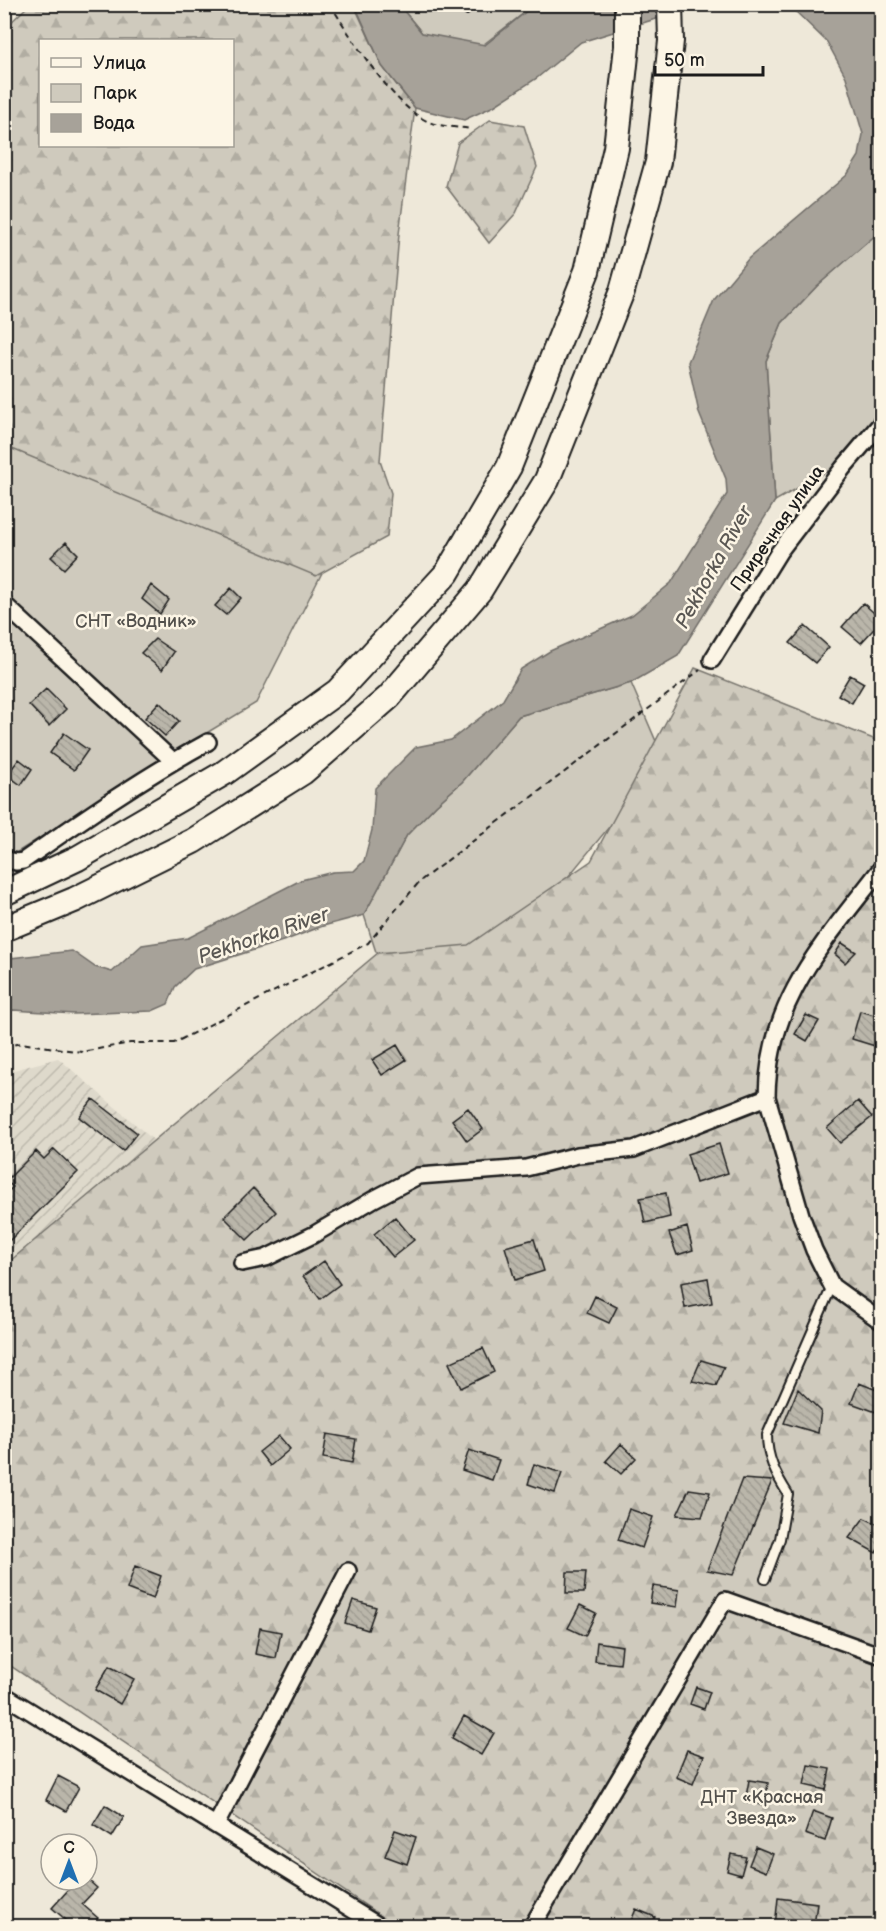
<svg xmlns="http://www.w3.org/2000/svg" width="886" height="1931" font-family="'Balsamiq Sans',sans-serif">
	<style>
		.industrial { fill: url(#industrial-furrows) }
		.green { fill: #cfcabd; stroke: #76736c; stroke-width: 1.5 }
		.forest { fill: url(#forest-firs); stroke: #76736c; stroke-width: 1.5; fill-rule: evenodd }
		.water { fill: #a7a299; stroke: #6f6c67; stroke-width: 1.5 }
		.building { fill: url(#building-back-hatch); stroke: #1c1c1c; stroke-width: 1.5 }
		.lines { fill: none; stroke-linecap: round; stroke-linejoin: round }
		.lane-casing { stroke: #1c1c1c; stroke-width: 12 }
		.street-casing { stroke: #1c1c1c; stroke-width: 20 }
		.primary-casing { stroke: #1c1c1c; stroke-width: 28 }
		.path { stroke: #1c1c1c; stroke-width: 2; stroke-dasharray: 6 4.5; stroke-linecap: butt }
		.lane { stroke: #fcf5e5; stroke-width: 8 }
		.street { stroke: #fcf5e5; stroke-width: 15 }
		.primary { stroke: #fcf5e5; stroke-width: 24 }
		.labels { text-anchor: middle; stroke-width: 5; stroke-linejoin: round; paint-order: stroke }
		.street-label { font-size: 18px; fill: #1c1c1c; stroke: #fcf5e5 }
		.park-label { font-size: 18px; fill: #52504c; stroke: #fcf5e5 }
		.water-label { font-size: 20px; font-style: italic; fill: #5b5854; stroke: #fcf5e5 }
	</style>
	<defs>
		<pattern id="industrial-furrows" width="10" height="10" patternUnits="userSpaceOnUse" patternTransform="scale(1.5)"><rect width="10" height="10" fill="#ded9cb"/><path d="M-1 1l2-2M0 10L10 0M9 11l2-2" fill="none" stroke="#bebaae"/></pattern>
		<pattern id="forest-firs" width="22" height="20" patternUnits="userSpaceOnUse" patternTransform="scale(1.5)"><rect width="22" height="20" fill="#cfcabd"/><path d="M5 1l3.5 6h-7zM16 11l3.5 6h-7z" fill="#b1ada2"/></pattern>
		<pattern id="building-back-hatch" width="6" height="6" patternUnits="userSpaceOnUse" patternTransform="scale(1.5)"><rect width="6" height="6" fill="#bab6aa"/><path d="M-1 5l2 2M0 0l6 6M5-1l2 2" fill="none" stroke="#9f9c92"/></pattern>
	</defs>
	<rect width="100%" height="100%" fill="#eee8d9"/>
	<filter id="ink" filterUnits="userSpaceOnUse"><feTurbulence type="fractalNoise" baseFrequency=".0167" numOctaves="2"/><feDisplacementMap in="SourceGraphic" scale="12" xChannelSelector="R" yChannelSelector="G"/><feConvolveMatrix kernelMatrix="1 2 1 2 8 2 1 2 1" color-interpolation-filters="sRGB"/></filter>
	<g filter="url(#ink)">
		<path class="industrial" d="M58,1058L157,1143L5,1269V1068L14,1070Z"/>
		<path class="green" d="M399,5H540L528,10L475,51L422,33Z
			M881,229V441L775,501L766,361L782,323L817,286Z
			M4,427L331,555L256,703L177,751L16,853L5,857Z
			M631,683L664,760L499,961L376,952L364,915L407,835L436,805L462,782L519,716Z"/>
		<path class="forest" d="M29,5H354L382,66L415,108L399,234L380,461L391,493L387,537L316,576L5,446V28ZM40,40H232V146H40Z
			M490,120L524,126L537,167L516,213L489,243L446,186L458,143Z
			M695,668L881,742L882,1246L874,1261L882,1265L881,1926H396L5,1662L4,1266L378,953L468,945L591,861Z"/>
		<path class="water" d="M355,5H399L422,33L485,45L528,10L540,5H701L581,42L537,78L494,106L464,120L415,108L382,66Z
			M789,5H876L881,11V226L878,233L817,286L782,323L766,361L775,501L678,656L631,683L519,716L462,782L436,805L407,835L364,915L323,926L286,940L194,969L175,987L168,1004L152,1011L74,1014L13,1010L5,1013V960L10,958L72,951L95,967L112,972L142,945L188,938L301,880L333,872L354,871L364,861L372,830L375,788L416,747L451,740L503,700L521,669L550,651L632,615L671,583L727,494L726,479L699,413L688,362L714,300L749,258L847,175L859,156L863,134L846,77L827,42Z"/>
		<path class="building" d="M66,542L78,554L64,569L51,557Z
			M151,585L169,600L160,614L142,599Z
			M231,588L241,598L226,615L215,606Z
			M863,603L882,620L861,643L842,627Z
			M805,626L829,647L815,663L790,643Z
			M155,639L174,652L162,670L141,653Z
			M850,675L864,683L852,703L838,695Z
			M46,689L66,709L49,726L29,705Z
			M159,702L179,721L165,736L145,718Z
			M64,733L88,750L74,770L50,753Z
			M19,759L32,769L21,785L7,775Z
			M842,943L856,952L845,963L835,954Z
			M860,1011L882,1017V1025L875,1046L852,1039Z
			M806,1015L819,1021L807,1041L795,1034Z
			M397,1045L406,1060L382,1075L372,1060Z
			M93,1099L137,1133L123,1151L79,1117Z
			M858,1101L872,1117L840,1143L827,1128Z
			M468,1108L483,1129L467,1141L452,1120Z
			M719,1144L728,1173L696,1183L687,1154Z
			M54,1149L78,1172L4,1246V1195L13,1187L6,1181L36,1151L44,1159Z
			M253,1188L276,1212L247,1240L224,1217Z
			M666,1193L670,1217L645,1223L640,1198Z
			M395,1217L414,1240L393,1257L374,1234Z
			M687,1227L693,1250L677,1255L669,1233Z
			M534,1239L544,1271L515,1280L505,1247Z
			M324,1261L340,1284L320,1299L303,1276Z
			M708,1278L712,1303L685,1308L681,1283Z
			M595,1296L617,1307L609,1323L587,1313Z
			M483,1348L494,1372L461,1388L449,1363Z
			M701,1360L724,1367L716,1386L692,1381Z
			M859,1383L882,1392V1397L876,1412L851,1403Z
			M798,1389L821,1411L818,1433L784,1423Z
			M327,1434L356,1439L352,1463L323,1458Z
			M279,1436L290,1449L270,1466L259,1452Z
			M621,1444L636,1458L621,1474L606,1461Z
			M469,1450L499,1460L492,1480L462,1470Z
			M534,1464L562,1473L555,1493L528,1484Z
			M742,1479L772,1481L733,1575L707,1570Z
			M689,1489L710,1492L702,1517L677,1515Z
			M629,1509L653,1517L642,1548L618,1540Z
			M864,1518L882,1526V1543L876,1553L849,1538Z
			M135,1566L161,1576L153,1599L127,1589Z
			M567,1572H586L584,1593H566Z
			M653,1586L679,1590L677,1607L650,1603Z
			M353,1600L376,1607L368,1630L345,1623Z
			M580,1605L596,1613L585,1636L568,1628Z
			M260,1628L281,1632L276,1658L255,1654Z
			M597,1642L622,1646L620,1664L595,1661Z
			M109,1666L134,1679L120,1704L95,1690Z
			M696,1687L710,1692L704,1709L690,1704Z
			M464,1716L494,1733L481,1755L452,1738Z
			M687,1750L704,1756L693,1784L676,1777Z
			M808,1765L830,1769L826,1790L804,1785Z
			M58,1776L79,1787L66,1811L46,1800Z
			M749,1780L768,1783L765,1805L745,1802Z
			M105,1805L124,1817L112,1837L93,1825Z
			M813,1811L832,1818L825,1841L805,1834Z
			M395,1830L416,1837L407,1864L385,1856Z
			M756,1847L773,1854L766,1872L749,1865Z
			M731,1854L746,1857L741,1875L727,1871Z
			M77,1880H88L97,1888L82,1904L98,1918L90,1926H73L52,1908Z
			M778,1898L817,1903L814,1926H775Z
			M636,1909L655,1917L652,1926H629Z"/>
		<g class="lines">
			<defs>
				<path id="lane" d="M765,1579L780,1539L788,1494C776,1475 767,1458 767,1435L832,1286"/>
				<path id="street" d="M4,604L173,761
					M712,660L779,552L843,468L882,422
					M4,859L16,862L23,861C83,819 144,777 208,742
					M882,867C826,941 768,998 767,1097L801,1215L814,1250L832,1286L882,1322
					M242,1263L266,1258L313,1235L374,1199L418,1176L526,1168L578,1155L634,1149L767,1097
					M4,1695L379,1926
					M216,1825L348,1571
					M532,1926L725,1600L882,1656"/>
				<path id="primary" d="M4,893L78,858L224,773L338,691L447,573L509,467L587,271L616,148L627,46V4
					M4,929L74,900L193,841L303,772L389,697L480,590L547,480L622,291L658,162L671,41L670,4"/>
			</defs>
			<use href="#lane" class="lane-casing"/>
			<use href="#street" class="street-casing"/>
			<use href="#primary" class="primary-casing"/>
			<path class="path" d="M330,4C351,37 393,107 429,122C441,127 458,127 471,129
				M445,4L467,15L488,4
				M4,1047L21,1043L82,1052L130,1043H174L368,943L420,881L700,670"/>
			<use href="#lane" class="lane"/>
			<use href="#street" class="street"/>
			<use href="#primary" class="primary"/>
		</g>
	</g>
	<g class="labels">
		<g class="street-label">
			<text transform="translate(777 528) rotate(-55)" y="6">Приречная улица</text>
		</g>
		<g class="park-label">
			<text x="136" y="627">СНТ «Водник»</text>
			<text x="762" y="1803">ДНТ «Красная<tspan x="762" dy="21">Звезда»</tspan></text>
		</g>
		<g class="water-label">
			<text transform="translate(713 567) rotate(-61)" y="7">Pekhorka River</text>
			<text transform="translate(263 935) rotate(-19)" y="7">Pekhorka River</text>
		</g>
	</g>
	<rect width="886" height="1931" fill="none" stroke="#fcf5e5" stroke-width="24"/>
	<rect x="12" y="12" width="862" height="1907" fill="none" stroke="#1c1c1c" stroke-width="2" filter="url(#ink)"/>
	<rect x="39" y="39" width="195" height="108" fill="#fcf5e5" stroke="#a29e95" stroke-width="1.5"/>
	<rect x="51" y="58" width="30" height="9" fill="#fcf5e5" stroke="#a29e95" stroke-width="1.5"/>
	<text x="93" y="69" font-size="18" fill="#1c1c1c">Улица</text>
	<rect x="51" y="84" width="30" height="18" fill="#cfcabd" stroke="#a29e95" stroke-width="1.5"/>
	<text x="93" y="99" font-size="18" fill="#1c1c1c">Парк</text>
	<rect x="51" y="114" width="30" height="18" fill="#a7a299" stroke="#a29e95" stroke-width="1.5"/>
	<text x="93" y="129" font-size="18" fill="#1c1c1c">Вода</text>
	<g transform="translate(69 1862)"><circle r="28" fill="#fcf5e5" stroke="#a29e95" stroke-width="1.5"/>
	<path d="M0-4.5L10 22L0 15L-10 22Z" fill="#1f6fb2"/>
	<text y="-9" font-size="16" font-weight="bold" text-anchor="middle" fill="#1c1c1c">С</text>
	</g>
	<path d="M655 66v9h108v-9" fill="none" stroke="#1c1c1c" stroke-width="3"/>
	<text x="664" y="66" font-size="18" fill="#1c1c1c" stroke="#fcf5e5" stroke-width="4.5" paint-order="stroke">50 m</text>
</svg>
